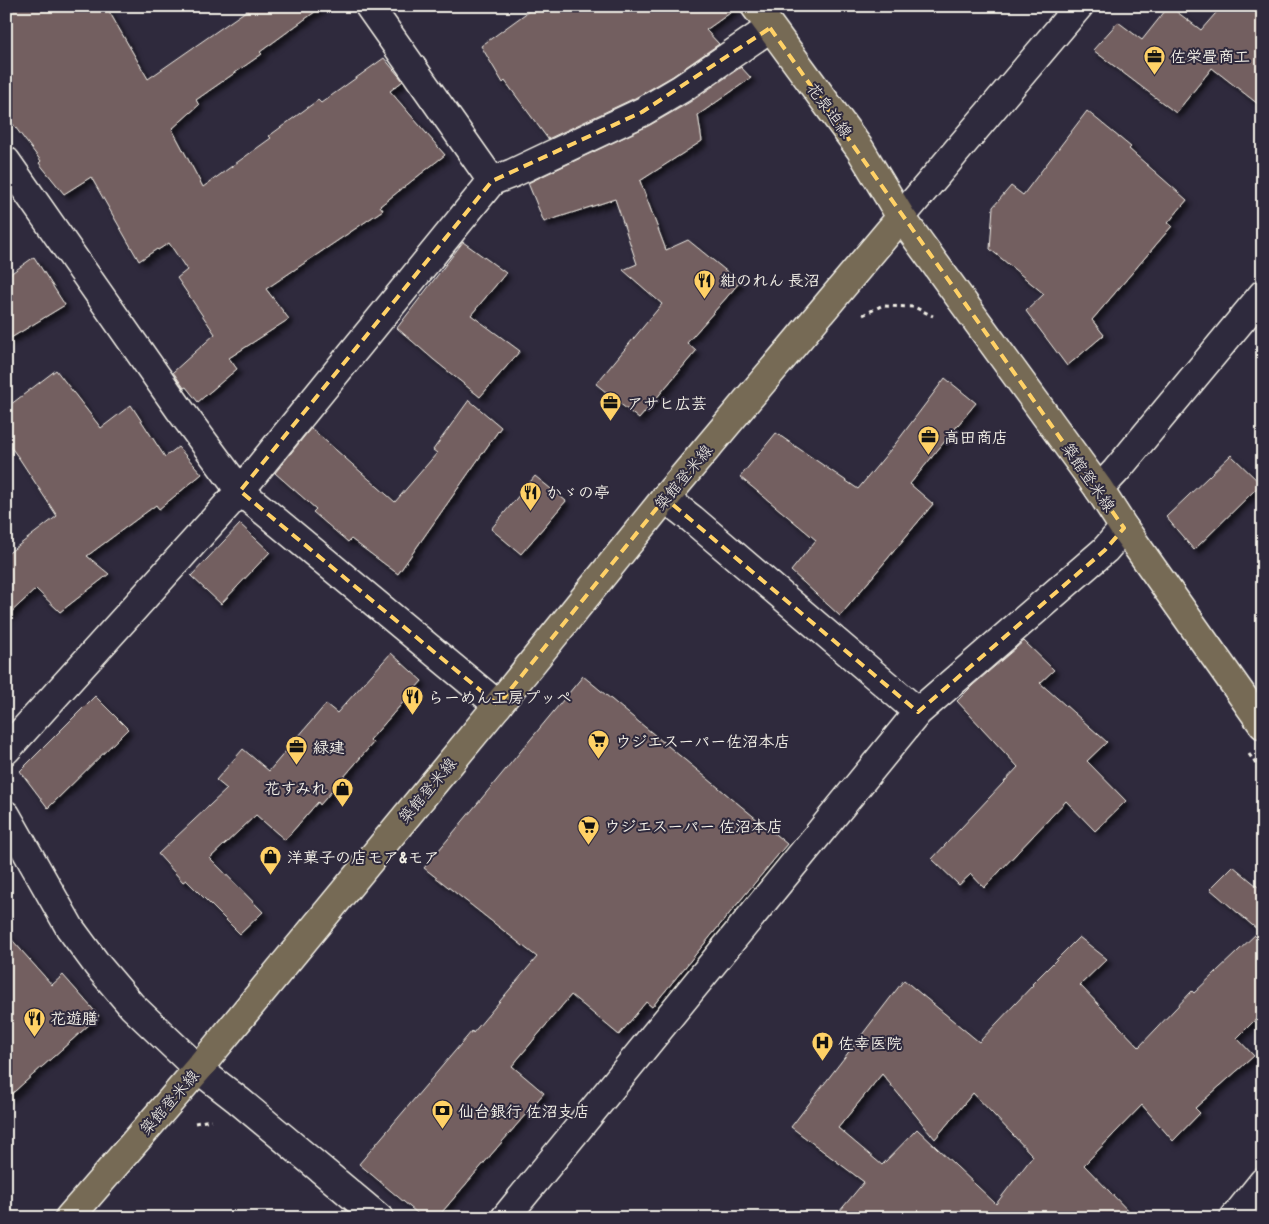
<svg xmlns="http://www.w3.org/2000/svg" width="1269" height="1224" font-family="'Patrick Hand','Klee One',sans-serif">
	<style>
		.building { fill: #735e61; stroke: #f4f1e8; fill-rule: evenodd; filter: url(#shadow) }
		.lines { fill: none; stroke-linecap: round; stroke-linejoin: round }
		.minor-casing { stroke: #f4f1e8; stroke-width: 31 }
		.major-casing { stroke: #f4f1e8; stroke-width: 31 }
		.path { stroke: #f4f1e8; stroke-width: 3; stroke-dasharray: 4 4; stroke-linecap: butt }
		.minor { stroke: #2f2a3d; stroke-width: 28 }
		.major { stroke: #766a55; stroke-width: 28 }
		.marked { fill: none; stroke: #ffd166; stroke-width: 4; stroke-dasharray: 10 6; stroke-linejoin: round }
		.labels { text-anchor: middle; stroke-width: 4; stroke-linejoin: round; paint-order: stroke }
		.poi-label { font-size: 16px; font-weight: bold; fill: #f4f1e8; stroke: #2f2a3d; text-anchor: start }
		.street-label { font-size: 16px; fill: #f4f1e8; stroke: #2f2a3d }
	</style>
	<defs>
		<filter id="shadow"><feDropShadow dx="4.5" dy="4.5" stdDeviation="2.5" flood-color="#0009"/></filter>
	</defs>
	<rect width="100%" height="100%" fill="#2f2a3d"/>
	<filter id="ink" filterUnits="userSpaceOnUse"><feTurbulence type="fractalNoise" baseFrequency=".02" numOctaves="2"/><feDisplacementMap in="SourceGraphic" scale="10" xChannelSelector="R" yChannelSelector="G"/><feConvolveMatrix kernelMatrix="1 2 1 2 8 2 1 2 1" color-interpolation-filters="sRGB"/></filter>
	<g filter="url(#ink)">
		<path class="building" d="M6,6H106L148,79L253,6H323L260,52L262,54L196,100L199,105L172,129L203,187L271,138L269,136L318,100L321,103L384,58L403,81L390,91L445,155L380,206L383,210L266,289L289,319L229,358L237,369L198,402L186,387L184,388L173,372L215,334L177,278L187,270L169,243L158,250L157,249L139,261L91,177L64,194L39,163L41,161L6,115Z
			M536,6H740L706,30L719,44L673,76L635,98L548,139L505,81L503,83L481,46Z
			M1169,6L1201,30L1222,6H1251L1263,15V108L1212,68L1176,113L1093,50L1118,22L1142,40Z
			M741,67L751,78L698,115L702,141L640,181L666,250L688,240L740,282L687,343L696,351L639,419L596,384L662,304L623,270L637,264L615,199L544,222L528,183L650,125L690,102Z
			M1087,111L1131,147L1129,149L1187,200L1168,223L1172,226L1092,320L1104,335L1067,366L1026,311L1044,294L990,249L993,207L1011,186L1023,195Z
			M463,242L506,273L471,315L520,351L480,397L434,360L397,328Z
			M34,257L65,305L6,341V277Z
			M56,370L101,428L131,405L165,457L178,447L202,474L159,509L156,505L87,556L109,574L60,612L36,589L6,617V555L57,516L19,458L6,441V408Z
			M945,378L976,403L910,484L933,504L840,616L791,571L816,540L740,477L776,433L858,489L896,443Z
			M469,400L501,427L398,574L351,539L348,542L313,512L316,509L275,473L311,428L395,502L437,453L433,450Z
			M1231,455L1261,484L1194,550L1166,517Z
			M535,476L566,501L521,554L491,529Z
			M240,524L270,552L221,604L191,576Z
			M1024,641L1054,670L1040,683L1107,742L1087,761L1126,801L1095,831L1066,801L984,888L971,874L959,885L932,859L1018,767L957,701L973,685Z
			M391,653L422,681L370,740L373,743L320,805L318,802L285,840L256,815L210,858L263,912L240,934L186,880L183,882L158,854L227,789L216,780L243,749L269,771L326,704L337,713Z
			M583,676L787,844L652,1007L646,1002L619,1035L571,995L512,1066L544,1093L437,1218H423L359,1164L472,1031L473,1033L537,957L424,868Z
			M95,696L128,729L48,808L20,771Z
			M1233,866L1263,891V1012L1237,1038L1254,1056L1195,1108L1200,1113L1173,1141L1142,1105L1084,1165L1135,1218H834L864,1182L791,1127L904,980L979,1042L1033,985L1032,984L1079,937L1107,959L1080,985L1139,1047L1192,991L1194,993L1259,931L1210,889ZM882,1074L935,1139L973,1093L1033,1156L996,1204L917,1129L882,1165L838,1128Z
			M6,933L52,985L63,975L99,1016L6,1099Z"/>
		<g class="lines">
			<defs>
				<path id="minor" d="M6,161L180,410L240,491L498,705
					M492,181L513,173L642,112L681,89L770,28
					M901,217L1079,6
					M1099,489L1116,471L1263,294
					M665,498L692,519L918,712
					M6,750L240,491L492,181L369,6
					M6,815L70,928L98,966L132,1006L198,1069L238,1100L379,1218
					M505,1218L918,712L1105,550L1124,528
					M1234,1218L1263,1182"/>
				<path id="major" d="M755,6L860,149L901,217L1099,489L1124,528L1263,725
					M69,1218L198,1069L498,705L665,498L901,217"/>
			</defs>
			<use href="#minor" class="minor-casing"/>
			<use href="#major" class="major-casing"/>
			<path class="path" d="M863,315L881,306L914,307L933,316
				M1249,754L1263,774
				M195,1123L211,1120"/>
			<use href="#minor" class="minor"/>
			<use href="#major" class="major"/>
		</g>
	</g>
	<path class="marked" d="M770,28L1124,528L1105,550L918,712L665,498L498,705L240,491L492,181L642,112Z"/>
	<defs>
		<symbol id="office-pin" viewBox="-11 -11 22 30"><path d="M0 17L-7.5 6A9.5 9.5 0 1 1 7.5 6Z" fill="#ffd166" stroke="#2f2a3d"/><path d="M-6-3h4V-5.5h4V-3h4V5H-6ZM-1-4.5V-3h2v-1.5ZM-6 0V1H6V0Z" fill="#111"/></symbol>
		<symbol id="restaurant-pin" viewBox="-11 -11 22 30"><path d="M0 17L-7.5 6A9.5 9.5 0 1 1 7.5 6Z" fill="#ffd166" stroke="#2f2a3d"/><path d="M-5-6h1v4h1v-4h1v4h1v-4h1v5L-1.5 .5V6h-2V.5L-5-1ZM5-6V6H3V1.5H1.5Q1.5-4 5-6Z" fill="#111"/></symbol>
		<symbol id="supermarket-pin" viewBox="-11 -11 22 30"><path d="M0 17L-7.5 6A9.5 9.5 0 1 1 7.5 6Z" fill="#ffd166" stroke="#2f2a3d"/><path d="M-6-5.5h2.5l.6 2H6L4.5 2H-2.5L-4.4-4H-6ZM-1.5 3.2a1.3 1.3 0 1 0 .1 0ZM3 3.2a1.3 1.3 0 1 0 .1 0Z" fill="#111"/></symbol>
		<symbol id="shop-pin" viewBox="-11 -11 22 30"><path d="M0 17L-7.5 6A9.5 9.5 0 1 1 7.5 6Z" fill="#ffd166" stroke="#2f2a3d"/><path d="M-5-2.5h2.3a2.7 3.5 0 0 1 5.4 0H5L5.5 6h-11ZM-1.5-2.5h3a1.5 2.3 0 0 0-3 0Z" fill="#111"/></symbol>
		<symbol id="hospital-pin" viewBox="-11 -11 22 30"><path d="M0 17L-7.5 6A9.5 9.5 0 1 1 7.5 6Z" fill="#ffd166" stroke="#2f2a3d"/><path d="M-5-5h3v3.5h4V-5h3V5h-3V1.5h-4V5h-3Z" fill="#111"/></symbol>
		<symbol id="bank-pin" viewBox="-11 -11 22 30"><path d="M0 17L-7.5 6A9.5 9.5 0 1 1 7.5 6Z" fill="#ffd166" stroke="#2f2a3d"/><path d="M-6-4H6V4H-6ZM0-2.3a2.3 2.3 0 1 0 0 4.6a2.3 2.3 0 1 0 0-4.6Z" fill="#111"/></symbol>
	</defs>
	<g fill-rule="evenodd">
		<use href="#office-pin" x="1142" y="44" width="25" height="34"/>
		<use href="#restaurant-pin" x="692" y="268" width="25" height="34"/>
		<use href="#office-pin" x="598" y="390" width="25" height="34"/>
		<use href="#office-pin" x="916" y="424" width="25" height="34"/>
		<use href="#restaurant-pin" x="518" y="480" width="25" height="34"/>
		<use href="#restaurant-pin" x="400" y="684" width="25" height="34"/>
		<use href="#supermarket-pin" x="586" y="728" width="25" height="34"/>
		<use href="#office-pin" x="284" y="734" width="25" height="34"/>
		<use href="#shop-pin" x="330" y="776" width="25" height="34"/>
		<use href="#supermarket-pin" x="576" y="814" width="25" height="34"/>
		<use href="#shop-pin" x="258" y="844" width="25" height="34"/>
		<use href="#restaurant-pin" x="22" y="1006" width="25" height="34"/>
		<use href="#hospital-pin" x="810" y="1030" width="25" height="34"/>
		<use href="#bank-pin" x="430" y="1098" width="25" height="34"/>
	</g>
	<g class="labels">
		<g class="poi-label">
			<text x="1170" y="62">佐栄畳商工</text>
			<text x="720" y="286">紺のれん 長沼</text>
			<text x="627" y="409">アサヒ広芸</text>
			<text x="944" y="443">高田商店</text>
			<text x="546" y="498">かゞの亭</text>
			<text x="428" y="703">らーめん工房プッぺ</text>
			<text x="615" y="747">ウジエスーパー佐沼本店</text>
			<text x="313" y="753">緑建</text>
			<text x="327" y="794" text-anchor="end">花すみれ</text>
			<text x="604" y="832">ウジエスーパー 佐沼本店</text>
			<text x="287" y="863">洋菓子の店モア&amp;モア</text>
			<text x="50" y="1024">花遊膳</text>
			<text x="838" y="1049">佐幸医院</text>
			<text x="458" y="1117">仙台銀行 佐沼支店</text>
		</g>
		<g class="street-label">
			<text transform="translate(830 110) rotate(53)" y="6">花泉迫線</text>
			<text transform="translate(683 477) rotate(-50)" y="6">築館登米線</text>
			<text transform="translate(1089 477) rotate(55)" y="6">築館登米線</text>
			<text transform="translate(427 790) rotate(-50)" y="6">築館登米線</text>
			<text transform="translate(169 1102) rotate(-49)" y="6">築館登米線</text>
		</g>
	</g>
	<rect width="1269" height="1224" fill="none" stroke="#2f2a3d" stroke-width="25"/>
	<rect x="12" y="12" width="1244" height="1199" fill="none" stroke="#f4f1e8" stroke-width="2" filter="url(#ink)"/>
</svg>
